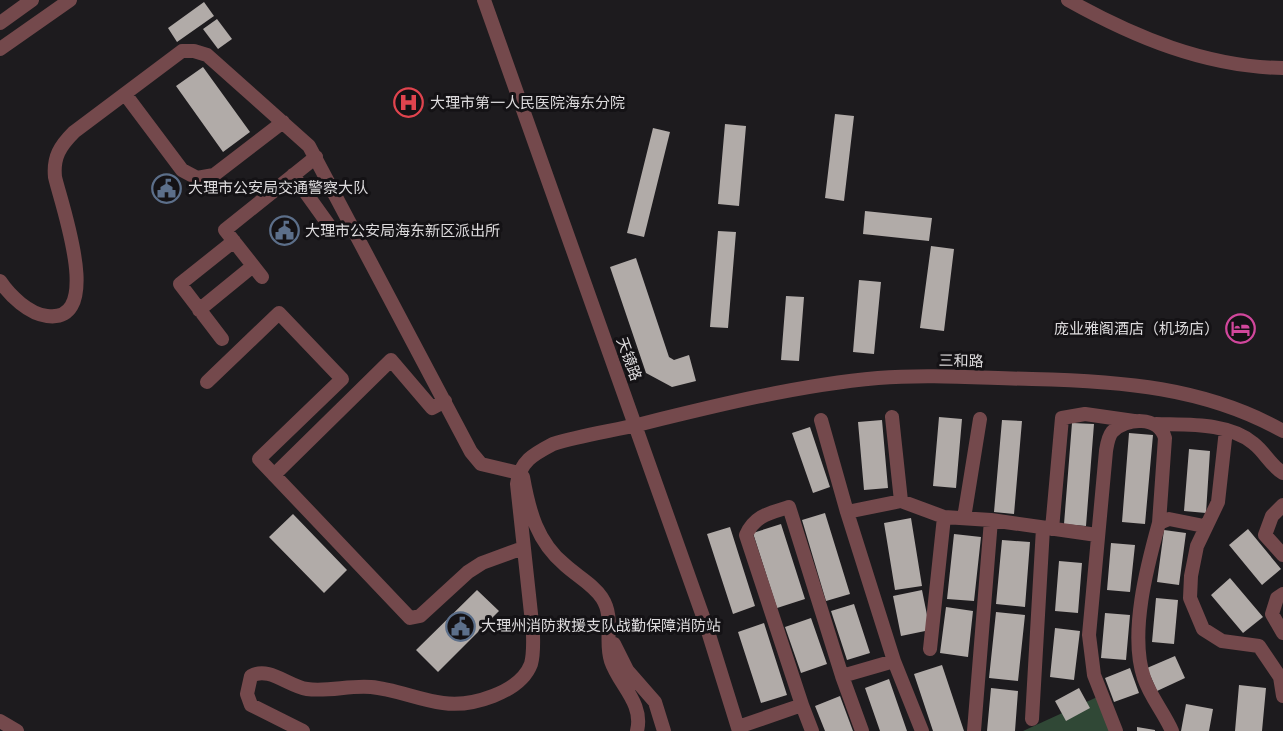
<svg xmlns="http://www.w3.org/2000/svg" width="1283" height="731" font-family="'Varela Round','Noto Sans SC',sans-serif">
	<style>
		.green { fill: #304836 }
		.building { fill: #b1aba8 }
		.lines { fill: none; stroke-linecap: round; stroke-linejoin: round }
		.minor { stroke: #74494c; stroke-width: 14 }
		.labels { text-anchor: middle; stroke-width: 6; stroke-linejoin: round; paint-order: stroke }
		.poi-label { font-size: 15px; fill: #dddbdd; stroke: #141215; text-anchor: start }
		.street-label { font-size: 15px; fill: #dddbdd; stroke: #141215 }
	</style>
	<rect width="100%" height="100%" fill="#1d1b1e"/>
	<path class="green" d="M1106,693L1122,731H1023Z"/>
	<path class="building" d="M204,2L214,16L177,42L168,28Z
		M217,19L232,39L218,49L203,29Z
		M203,67L250,132L223,152L176,86Z
		M835,114L854,116L844,201L825,198Z
		M725,124L746,126L739,206L718,204Z
		M653,128L670,132L644,237L627,233Z
		M865,211L932,218L929,241L863,234Z
		M718,231L736,232L728,328L710,327Z
		M931,246L954,249L944,331L920,328Z
		M636,258L669,357L674,360L689,355L696,381L672,387L646,373L610,267Z
		M859,280L881,282L874,354L853,352Z
		M786,296L804,297L799,361L781,360Z
		M939,417L962,419L956,488L933,486Z
		M882,420L888,488L864,490L858,422Z
		M1002,420L1022,421L1014,514L994,512Z
		M1072,423L1094,424L1086,526L1064,524Z
		M810,427L830,487L813,493L792,433Z
		M1129,433L1153,435L1145,524L1122,522Z
		M1189,449L1210,451L1206,513L1184,511Z
		M825,513L850,594L826,601L802,520Z
		M293,514L347,570L324,593L269,537Z
		M911,518L922,586L895,590L884,523Z
		M781,524L805,599L777,608L753,533Z
		M730,527L755,606L733,614L707,534Z
		M1248,529L1281,569L1262,585L1229,545Z
		M1164,530L1186,533L1179,585L1157,582Z
		M954,534L981,537L974,601L947,599Z
		M1002,540L1030,542L1025,607L996,604Z
		M1111,543L1135,545L1130,592L1107,590Z
		M1059,561L1082,563L1078,613L1055,611Z
		M1230,578L1263,617L1243,633L1211,595Z
		M477,590L499,611L438,672L416,650Z
		M922,590L930,630L901,636L893,596Z
		M1156,598L1178,600L1174,644L1152,642Z
		M854,604L870,653L847,660L831,611Z
		M946,607L973,611L968,657L940,653Z
		M996,612L1025,615L1018,681L989,678Z
		M1105,613L1130,615L1126,660L1101,658Z
		M811,618L827,664L801,673L785,627Z
		M764,623L787,695L761,703L738,632Z
		M1055,628L1080,631L1074,680L1050,677Z
		M1175,656L1185,678L1157,691L1147,668Z
		M942,665L964,731H933L914,674Z
		M1130,668L1139,693L1114,702L1105,678Z
		M889,679L907,731H880L865,688Z
		M1239,685L1266,688L1262,731H1235Z
		M991,688L1018,691L1015,731H987Z
		M1079,688L1090,708L1066,721L1055,701Z
		M840,696L853,731H825L815,706Z
		M1186,704L1213,709L1209,731H1181Z
		M1137,727L1155,730V731H1137Z"/>
	<g class="lines">
		<path class="minor" d="M484,0L706,625L739,731
			M1068,0C1134,37 1206,67 1283,68
			M0,23L32,0
			M0,49L70,0
			M125,94L182,170L197,178L214,175L283,122
			M293,175L331,228
			M262,277L225,230L316,157
			M0,281C10,296 29,314 47,316C105,324 61,204 55,177C53,157 60,146 74,132L182,51H194L207,55L309,146L471,452L481,464L519,473L523,477C529,511 537,542 565,565C577,576 594,585 602,598C615,618 604,640 611,661C619,685 644,703 637,731
			M199,310L253,266
			M222,339L180,284L234,241
			M207,382L279,313L342,379L259,459L410,618L420,616L468,572L482,563L523,548
			M892,417L901,501
			M821,420L847,512
			M1156,424C1187,425 1228,422 1253,443C1265,452 1270,465 1283,473
			M1226,430L1218,502L1197,546L1191,576L1190,598L1203,629L1222,641L1259,646L1280,677L1283,696
			M274,475L391,360L432,408L445,401
			M1283,505L1272,516L1265,535L1283,555
			M964,518L980,419
			M1052,529L1062,418L1085,414L1134,421
			M1283,594L1277,598L1272,614L1283,633
			M614,644L627,670L655,702L664,731
			M930,649L944,517
			M894,661L922,731
			M842,676L862,731
			M802,705L812,731
			M1032,719L1043,528
			M0,721L17,731
			M738,727L802,705L746,535C755,515 770,513 789,507L842,676L894,661L847,512L901,501L944,517L991,520L1097,535
			M303,731L251,705L247,694L251,676C269,666 288,686 307,689C328,692 350,685 371,687C395,689 419,700 443,703C471,707 520,693 531,664C534,653 533,642 533,632L517,484C520,461 534,454 553,444C582,435 612,431 641,424C718,405 799,385 878,378C929,374 981,378 1032,379C1120,381 1205,387 1283,431
			M974,731L991,520
			M1116,731L1094,675L1089,635L1106,451C1107,445 1108,437 1112,432C1126,417 1159,416 1165,438L1159,523
			M1172,731C1164,713 1150,696 1144,678C1129,634 1147,566 1159,523L1169,519L1204,526"/>
	</g>
	<defs>
		<symbol id="hospital-ring" viewBox="-11 -11 22 22"><circle r="9.5" fill="#141215" stroke="#e0444e" stroke-width="1.5"/><path d="M-5-5h3v3.5h4V-5h3V5h-3V1.5h-4V5h-3Z" fill="#e0444e"/></symbol>
		<symbol id="civic-ring" viewBox="-11 -11 22 22"><circle r="9.5" fill="#141215" stroke="#5c6f8a" stroke-width="1.5"/><path d="M-.6-6.5H3V-4.5H.6V-3L4-1V1h2V6H-6V1h2V-1L-.6-3ZM-1.2 2.5V6h2.4V2.5Z" fill="#5c6f8a"/></symbol>
		<symbol id="hotel-ring" viewBox="-11 -11 22 22"><circle r="9.5" fill="#141215" stroke="#d1479c" stroke-width="1.5"/><path d="M-6-4.5h1.5V1H6V5H4.5V3h-9V5H-6ZM-4 0a1.8 1.8 0 1 1 3.6 0ZM.5 0V-2.5h3Q6-2.5 6 0Z" fill="#d1479c"/></symbol>
	</defs>
	<g fill-rule="evenodd">
		<use href="#hospital-ring" x="392" y="86" width="33" height="33"/>
		<use href="#civic-ring" x="150" y="172" width="33" height="33"/>
		<use href="#civic-ring" x="268" y="214" width="33" height="33"/>
		<use href="#hotel-ring" x="1224" y="312" width="33" height="33"/>
		<use href="#civic-ring" x="444" y="610" width="33" height="33"/>
	</g>
	<g class="labels">
		<g class="poi-label">
			<text x="430" y="108">大理市第一人民医院海东分院</text>
			<text x="188" y="193">大理市公安局交通警察大队</text>
			<text x="305" y="236">大理市公安局海东新区派出所</text>
			<text x="1219" y="334" text-anchor="end">庞业雅阁酒店（机场店）</text>
			<text x="481" y="631">大理州消防救援支队战勤保障消防站</text>
		</g>
		<g class="street-label">
			<text transform="translate(629 359) rotate(70)" y="5">天镜路</text>
			<text transform="translate(961 361) rotate(1)" y="5">三和路</text>
		</g>
	</g>
</svg>
